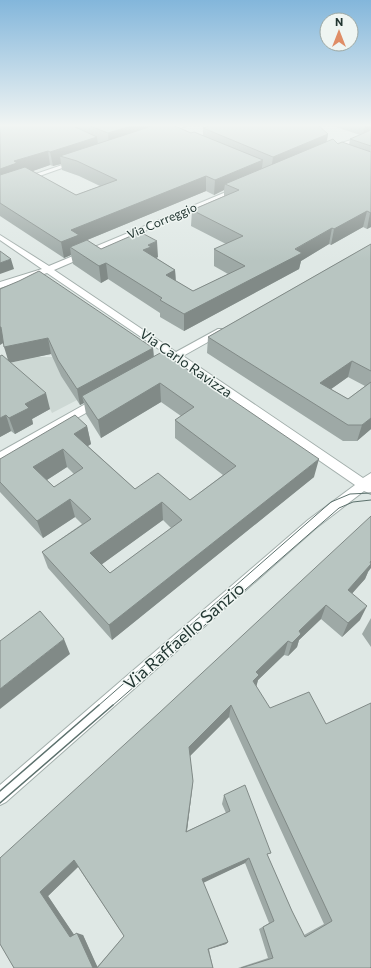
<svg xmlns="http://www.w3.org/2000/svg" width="371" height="968" font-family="Commissioner,sans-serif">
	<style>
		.built { fill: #cdd8d4 }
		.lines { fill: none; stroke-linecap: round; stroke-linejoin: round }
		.minor-casing { stroke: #a3afac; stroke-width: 2 }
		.minor { fill: #fff; fill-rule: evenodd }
		.tram-far1 { stroke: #5c716d; stroke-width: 1 }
		.tram { stroke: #5c716d; stroke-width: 1.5 }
		.wall { fill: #9ea9a6; fill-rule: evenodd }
		.shaded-wall { fill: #818a87 }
		.building { fill: #b8c5c1; stroke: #818a87; fill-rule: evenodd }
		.labels { text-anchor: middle; stroke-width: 3; stroke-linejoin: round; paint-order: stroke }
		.far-street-label { font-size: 12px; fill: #223632; stroke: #eff5f2 }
		.street-label { font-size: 14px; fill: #223632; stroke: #eff5f2 }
		.near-street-label { font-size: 17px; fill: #223632; stroke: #eff5f2 }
	</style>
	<rect width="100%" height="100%" fill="#dfe8e5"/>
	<path class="built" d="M36,357H53L61,376L77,400L52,413L50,409L30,420L33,424L15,434L11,431L0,437V362L9,363Z"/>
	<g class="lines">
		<defs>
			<path id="minor" d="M178,126H186L164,134L161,132Z
				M371,134V138L368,139L342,147L332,151L327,150L338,144Z
				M74,161L79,162L0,190V186Z
				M238,187L240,188V190L54,270L176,352L218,329H224L226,331L224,333L183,356L363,478L371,473V494L364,491L316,528L6,802L0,805V785L308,520L355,485L175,361H168L166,359L169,356L47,273L0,288V282L42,269L0,240V235L49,266Z
				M98,397L102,398L103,401L102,404L0,461V452Z"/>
		</defs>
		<use href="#minor" class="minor-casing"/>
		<use href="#minor" class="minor"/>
		<path class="tram-far1" d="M98,706L331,502L350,494L371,493
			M112,706L339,508L353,502L371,500"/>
		<path class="tram" d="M0,791L99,705
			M0,803L113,705"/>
	</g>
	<path class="wall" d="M0,126H175L191,133L203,135V128L328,134L327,142L349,145L350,139L360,135L333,126H371V227L367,229L363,227L331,245L329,244L301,261L299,269L184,331L160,317V313L108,279L101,283L73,264L71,255L64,258L0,216ZM61,164L62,170L79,176L100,186L76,195L32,171L50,165L53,166ZM224,190V196L192,210L191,226L226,244L214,249V266L228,274L193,291L176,281L175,270L156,258L158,257L101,249L80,243L206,191L214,195Z
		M371,244V429L357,441H343L207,353L208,337ZM348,377L365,386L348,399L331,389Z
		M0,289L153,348L154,356L314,477L112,640L48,568L42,552L82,524L75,517L43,538L0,492V459L87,426L91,444L88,446L135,489L190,500L223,475L175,438V420L181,416L161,402L101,438L86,414L84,403L80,405L61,376L51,354L10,362L50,409L32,419L33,424L15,434L11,431L0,437L8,361ZM67,467L74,474L54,487L47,480ZM163,520L171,528L110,573L102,564Z
		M368,572L365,579L352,593L360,620L342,637L321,619L299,640L297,647L288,656L284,655L258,680L256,686L370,968H238L268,958L259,929L269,923L245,863L203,882L228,942L226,944L209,949L213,968H14L0,944L159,713ZM229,717L324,924L304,935L292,911L268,857L224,795L222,804L226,813L187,831L192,790L193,781L190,756ZM78,867L124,936L97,967L83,935H74L48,896Z
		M371,618V647L362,634Z"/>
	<path class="shaded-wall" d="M131,126H157L109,147L108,133Z
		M365,126H371V133L363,135Z
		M328,134L325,148L271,171L273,157Z
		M97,137L99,151L60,156L61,164L53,166L50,152Z
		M48,151L50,165L19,176L0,185V169L14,161Z
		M263,160L261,175L225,184L224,190L214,195L215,180Z
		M206,176V191L70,247L71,255L64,258L61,242L71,230Z
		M367,211L363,227L331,245L334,229Z
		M370,213H371V227L367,229Z
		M332,228L329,244L301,261L299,269L184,331V314Z
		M157,241L158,257L152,260L143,250L148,245Z
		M11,259L14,269L0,274V263Z
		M106,263L108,279L101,283L99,266Z
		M175,270L176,287L166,275Z
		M0,327H1L5,342L0,345Z
		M48,338L51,354L9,363L4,347Z
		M153,348L154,364L82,396L84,403L80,405L77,389Z
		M352,361L348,377L317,399L320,383Z
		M160,383L161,402L101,438L98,420Z
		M46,393L50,409L32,419L33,424L15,434L9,418L25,404Z
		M6,415L11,431L0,437V418Z
		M371,418V429L357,441L362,425Z
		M87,426L91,444L78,452L74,434Z
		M63,449L67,467L39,485L33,467Z
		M319,459L314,477L112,640L109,625Z
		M70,499L75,517L43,538L37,521Z
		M162,502L163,520L94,570L90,553Z
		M371,561V568L368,572L365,579L342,605L348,590Z
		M326,605L321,619L299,640L297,647L288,656L292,643L299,631Z
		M367,606L360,620L342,637L348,623Z
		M64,639L70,654L0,709V689Z
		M288,641L284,655L258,680L256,688L253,681L256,672Z
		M231,705L229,717L189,757V747Z
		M193,781L192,790L186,838V832Z
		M249,858L245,863L201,884L202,879Z
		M74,860L80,865L48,896L77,939L70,937L40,892Z
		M77,933L83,935L98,968H93Z
		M228,942L226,944L207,950L208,949Z"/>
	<path class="building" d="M0,126H73L97,137L50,152L48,151L14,161L17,163L0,169Z
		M90,126H131L108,133Z
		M152,126H175L191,133L194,132L263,160L215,180L206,176L71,230L79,235L61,242L0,203V175L25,167L76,195L117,180L77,161L60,156Z
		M209,126H319L328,134L273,157L203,128Z
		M371,130V146L350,139Z
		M333,139L338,144L342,142L371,152V213L367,211L334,229L332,228L295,249L302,253L184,314L160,300L162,298L106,263L99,266L70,247L87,240L101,249L140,232L157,241L148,245L151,247L143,250L175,270L166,275L193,291L245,266L214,249L243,236L192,210L239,190L225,184Z
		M371,244V371L352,361L320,383L348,399L371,382V418L362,425H348L208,337Z
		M0,251L11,259L0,263Z
		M39,271L153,348L77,389L58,360L48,338L4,347L1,327H0V289L19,281Z
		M162,352L319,459L109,625L42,552L91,519L70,499L37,521L0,482V459L75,415L87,426L74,434L135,489L158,473L190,500L236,466L175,420L194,407L160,383L98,420L82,396ZM63,449L83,468L54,487L33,467ZM162,502L182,520L110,573L90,553Z
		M2,355L46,393L25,404L29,408L9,418L6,415L0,418V356Z
		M371,516V561L370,562L371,564L348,590L367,606L348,623L326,605L299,631L301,634L292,643L288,641L256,672L259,675L253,681L270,708L309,692L326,724L371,703V967L370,968H241L273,958L263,927L274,921L249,858L202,879L228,942L208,949L213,968H97L124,936L74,860L40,892L70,937L77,933L93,968H14L0,944V858L159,713ZM231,705L332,921L305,937L292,911L267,854L271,853L245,785L224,795L230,811L186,832L193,781L189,747Z
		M40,611L64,639L0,689V641Z"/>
	<linearGradient id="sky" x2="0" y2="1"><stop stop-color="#83b6db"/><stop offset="0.48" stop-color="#f1f5f3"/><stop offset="1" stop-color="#f1f5f3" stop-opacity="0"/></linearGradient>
	<rect width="371" height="261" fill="url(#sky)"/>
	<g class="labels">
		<g class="far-street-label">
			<text transform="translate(162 221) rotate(-23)" y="4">Via Correggio</text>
		</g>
		<g class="street-label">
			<text transform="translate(186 363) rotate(35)" y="5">Via Carlo Ravizza</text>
		</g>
		<g class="near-street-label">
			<text transform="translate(184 636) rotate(-41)" y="6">Via Raffaello Sanzio</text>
		</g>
	</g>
	<g transform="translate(339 32)"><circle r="19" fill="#eff5f2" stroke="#9da9a5"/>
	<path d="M0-3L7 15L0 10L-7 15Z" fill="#df8d66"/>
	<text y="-6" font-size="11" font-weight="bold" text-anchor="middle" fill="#223632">N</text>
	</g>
</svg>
